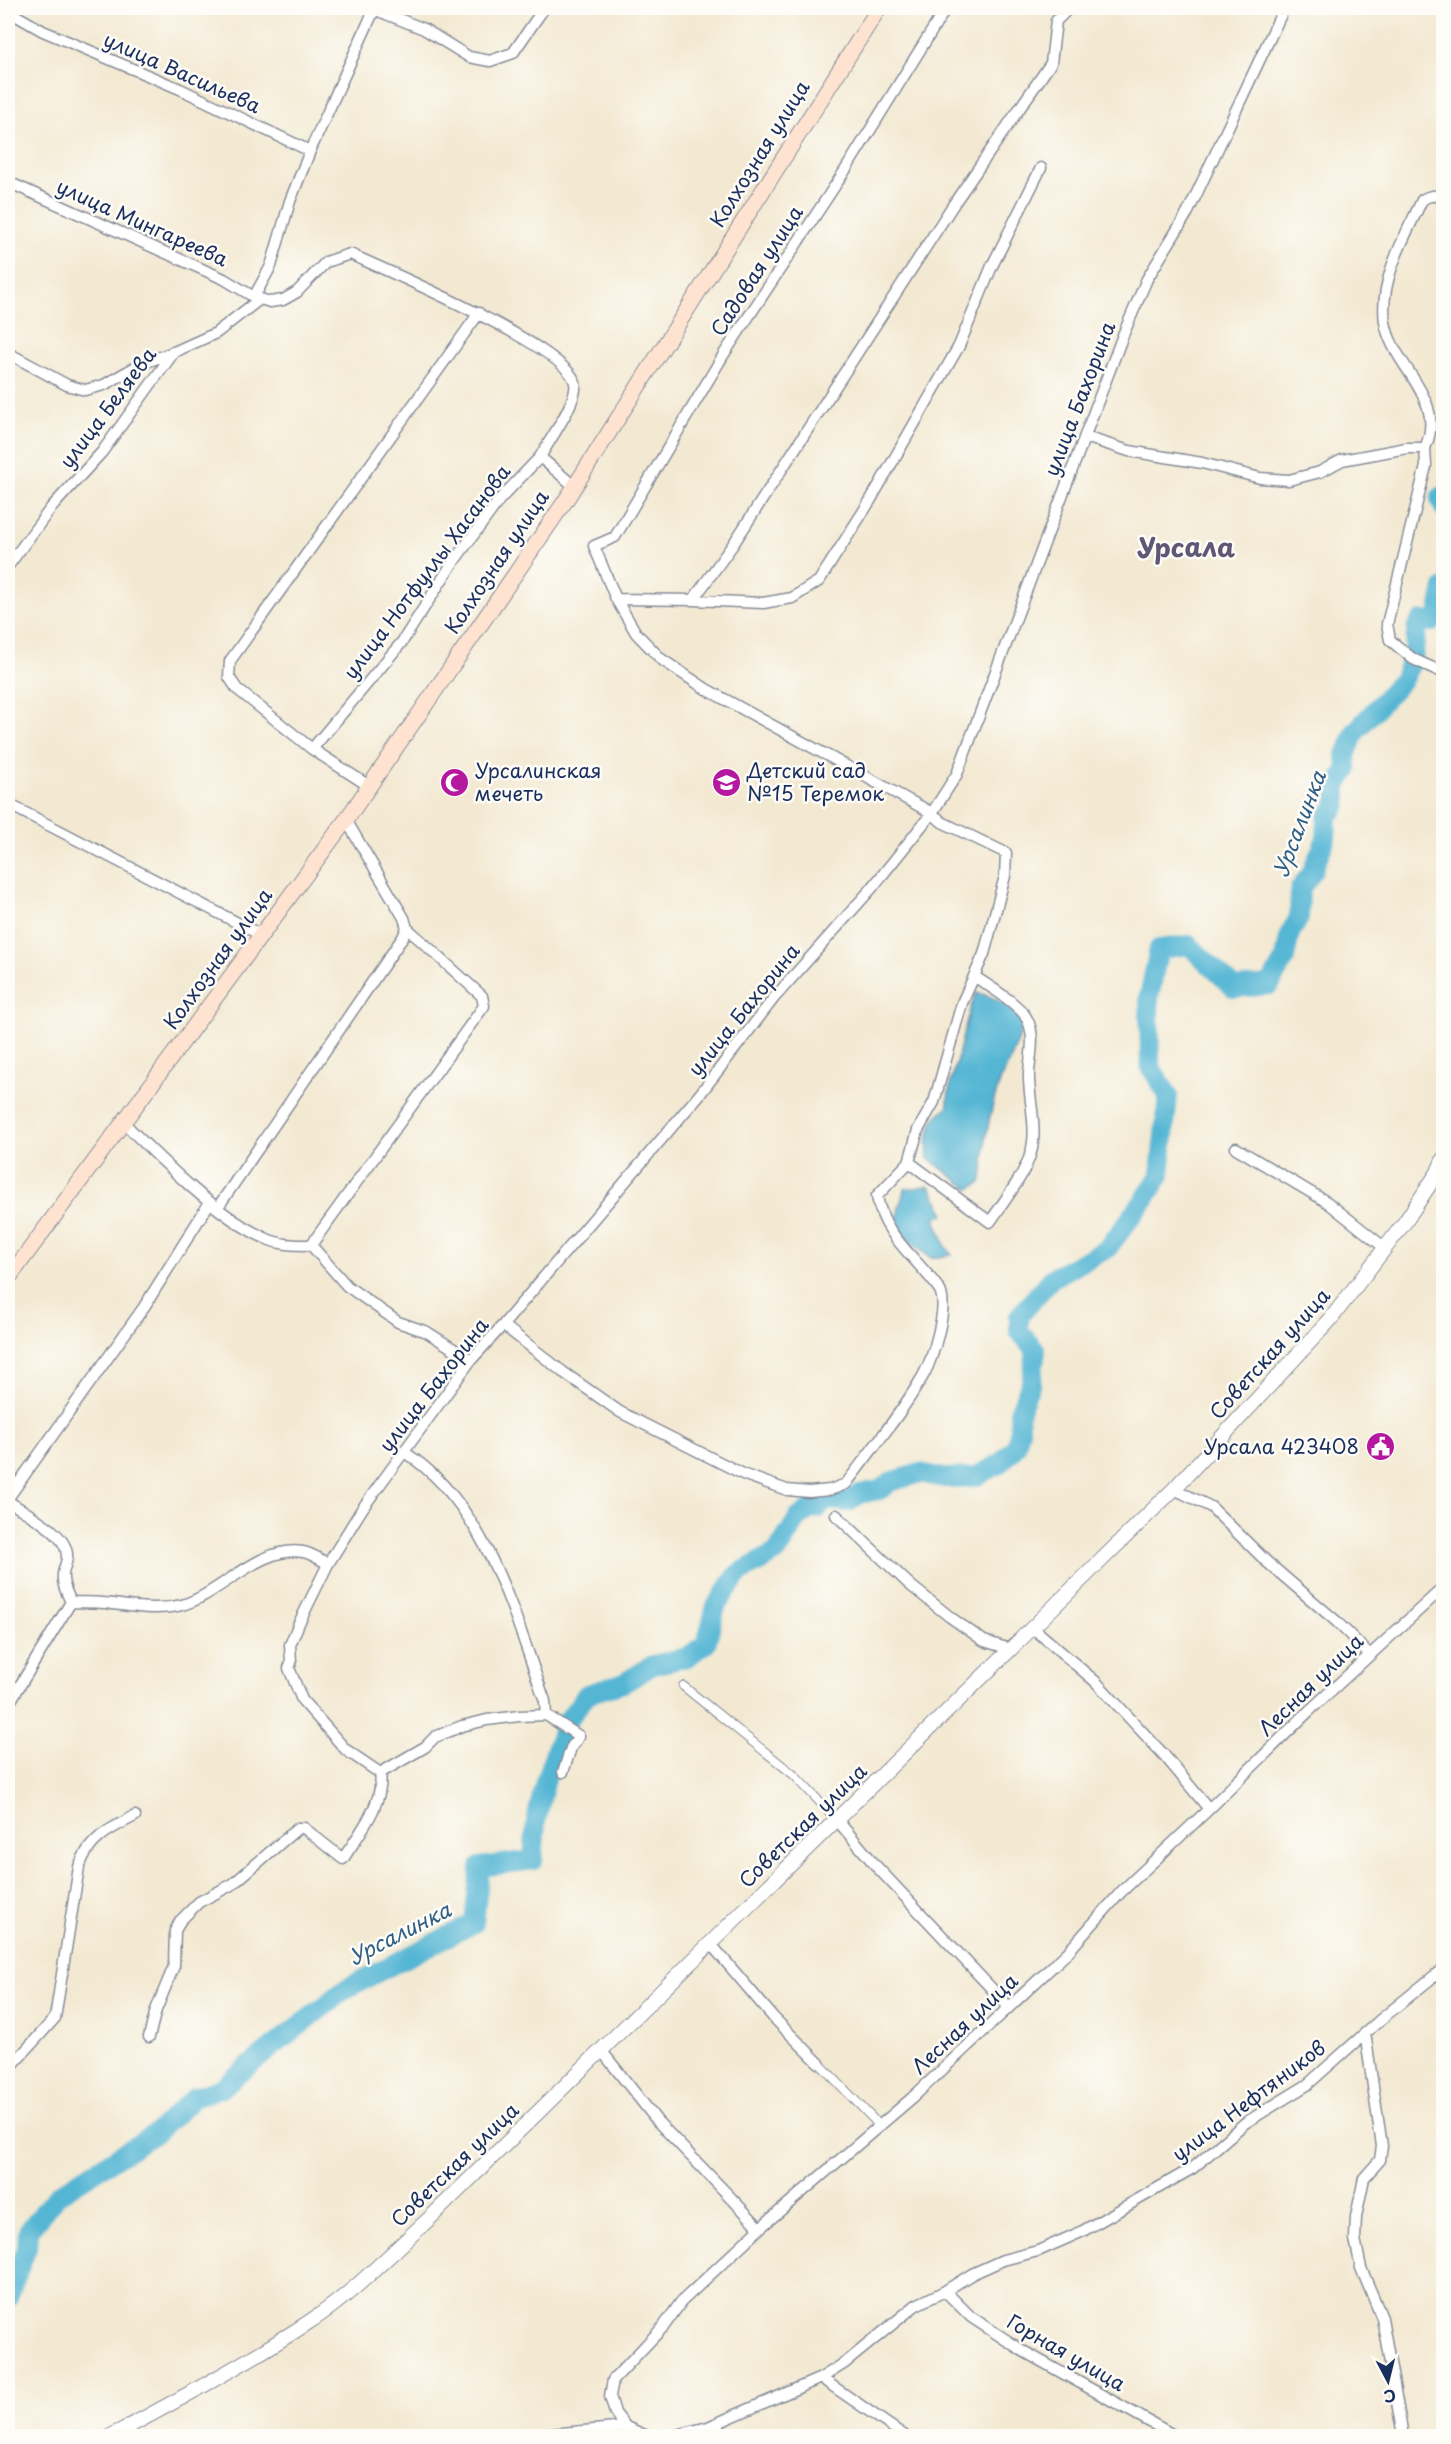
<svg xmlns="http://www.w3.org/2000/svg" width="1451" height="2444" font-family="'Playpen Sans',sans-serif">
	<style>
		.forest { fill: #85b26b; stroke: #507064; stroke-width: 1.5 }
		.water { fill: #55b6d4; stroke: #387299; stroke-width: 1.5 }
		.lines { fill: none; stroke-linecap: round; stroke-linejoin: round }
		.river { stroke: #55b6d4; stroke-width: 20 }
		.pedestrian-casing { stroke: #878c98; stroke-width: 10 }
		.minor-casing { stroke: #878c98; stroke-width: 13 }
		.tertiary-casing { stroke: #878c98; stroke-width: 16 }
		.secondary-casing { stroke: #878c98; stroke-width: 17 }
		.pedestrian { stroke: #fff; stroke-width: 8 }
		.minor { stroke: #fff; stroke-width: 10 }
		.tertiary { stroke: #fff; stroke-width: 14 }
		.secondary { stroke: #fee3d1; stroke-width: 15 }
		.labels { text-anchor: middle; stroke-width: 5; stroke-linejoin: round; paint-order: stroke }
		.street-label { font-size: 20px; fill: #1b2f5e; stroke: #fdfcf7 }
		.poi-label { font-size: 20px; fill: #1b2f5e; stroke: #fdfcf7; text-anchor: start }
		.water-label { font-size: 21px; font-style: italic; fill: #2f5e87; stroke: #fdfcf7 }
		.district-label { font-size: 26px; font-weight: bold; fill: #5e5775; stroke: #fdfcf7 }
	</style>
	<rect width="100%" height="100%" fill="#fdfcf7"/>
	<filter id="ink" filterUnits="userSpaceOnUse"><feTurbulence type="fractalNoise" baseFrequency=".0167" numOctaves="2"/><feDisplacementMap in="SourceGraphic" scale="12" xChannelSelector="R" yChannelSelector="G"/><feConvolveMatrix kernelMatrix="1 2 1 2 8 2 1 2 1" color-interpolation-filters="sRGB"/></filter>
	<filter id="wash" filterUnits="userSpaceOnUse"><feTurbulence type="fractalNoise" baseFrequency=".008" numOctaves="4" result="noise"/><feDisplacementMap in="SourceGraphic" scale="24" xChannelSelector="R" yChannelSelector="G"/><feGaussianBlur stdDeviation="1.35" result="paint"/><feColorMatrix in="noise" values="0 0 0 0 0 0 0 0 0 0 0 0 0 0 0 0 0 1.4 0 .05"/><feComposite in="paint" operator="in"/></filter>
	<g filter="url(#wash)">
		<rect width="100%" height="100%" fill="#f3e9d2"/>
		<path class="forest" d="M1443,2379V2436H1431L1438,2426Z"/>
		<path class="water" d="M976,993C991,995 1014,1007 1021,1022C1025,1032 1008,1064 1003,1074C996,1091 990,1114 987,1132C984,1149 985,1166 981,1183L969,1189L928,1158L927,1141L933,1120L948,1106C947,1086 955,1071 959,1052C964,1031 968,1012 976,993Z
			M930,1186L945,1214L935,1218L945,1245L952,1255L931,1258L912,1244L897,1226L899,1207L905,1189Z"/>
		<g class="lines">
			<path class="river" d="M1444,495L1440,498L1444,508
				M8,2298L27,2248L28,2231L57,2195L157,2132L193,2098L221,2088L347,1988L474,1923L480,1867L533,1860L536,1821L545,1782L564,1725L587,1694L624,1683L653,1665L687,1657L706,1644L716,1606L738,1574L777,1552L798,1518L810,1509L818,1508L826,1500L849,1502L859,1494L880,1490L890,1482L920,1473L944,1478L975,1477L1001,1463L1016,1446L1020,1429L1019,1412L1031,1383L1036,1351L1019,1331V1316L1052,1278L1107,1249L1145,1199L1160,1175L1168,1095L1150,1066L1149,997L1159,949L1189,945L1234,988L1270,985L1285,958L1290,933L1299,918L1300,889L1311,874L1326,838L1327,817L1337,805V785L1347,770L1346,755L1355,732L1403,679L1413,659L1417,626L1421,621L1432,622L1442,613L1440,606L1444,588"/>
		</g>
	</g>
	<g filter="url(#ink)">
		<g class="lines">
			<defs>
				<path id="pedestrian" d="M683,1686L794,1775L837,1820
					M819,2063L880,2126"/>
				<path id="minor" d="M371,8L424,29L469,57L490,61L513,53L544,8
					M946,8L846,169L724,354L615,537L594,546L616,599L693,600L734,543L955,202L1051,63L1056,21L1069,8
					M8,11L43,31L180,89L310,151
					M8,182L224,279L254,297L270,302L283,300L297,292L326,262L350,254C388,271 568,348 575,383C579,399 549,441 540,457
					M254,297L271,266L290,201L310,151L375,8
					M8,353L67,385L85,390L104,385L139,365L173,352
					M1085,437L1129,451L1202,463L1260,478L1289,480L1320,472L1342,460L1407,448H1425L1426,466L1387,624L1390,640L1413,659L1444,673
					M1425,448C1448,398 1392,367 1385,322C1379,279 1405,237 1422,200C1430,195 1435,194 1444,200
					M8,566L51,508L102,452L174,352L216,333L260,299
					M616,599L636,633L661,659L706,689L932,813L957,774L1123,335L1147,279L1188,212L1284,8
					M693,600L763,603L792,598L819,581L870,501L959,346L992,266L1041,168
					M312,749L237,689L229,677L230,661L479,313
					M369,786L312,749L402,642L452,564L500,499L540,457L574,486
					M8,804L261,935
					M124,1123C160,1159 219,1218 265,1238C279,1245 295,1245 311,1245L347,1286L398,1322L427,1332L471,1360
					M1236,1148L1327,1202L1385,1248
					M909,1162L990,1222C1004,1201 1031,1168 1033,1142C1036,1119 1028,1096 1029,1073C1030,1055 1036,1036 1027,1019C1020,1004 988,986 974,976
					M218,1207L403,937L407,928
					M311,1245L484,1006L482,996L407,928L404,918L346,820
					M503,1325L563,1372L620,1412L745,1475L787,1490L809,1492L830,1490L846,1484C872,1449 901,1414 923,1376C932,1360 950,1305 939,1289C917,1258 883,1236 877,1196L909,1162L918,1130L934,1102L962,1003L984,954L1005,876L1006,853L942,822L932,813L872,888L774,998L700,1094L503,1325L471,1360L362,1509L328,1564L299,1623L290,1645L291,1663L289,1668L302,1700L346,1750L380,1773L425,1747L435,1737L462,1726L487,1720L519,1716L546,1715L579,1736L571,1748L563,1772
					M404,1452C486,1503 514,1615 545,1701L546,1715
					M1174,1489L1211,1507L1267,1562L1336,1621L1369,1654
					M8,1498L144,1307L210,1202
					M8,1501C25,1513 69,1533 67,1557C67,1563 63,1569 63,1575C62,1585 67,1593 71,1602
					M836,1515L910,1585L950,1617L984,1641L1010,1649
					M1033,1628L1096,1682L1164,1755L1209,1809
					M8,1705L71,1602C85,1602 99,1602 113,1604C137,1607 157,1611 182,1605C221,1594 259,1545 303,1552C311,1553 321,1560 328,1564
					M837,1820L877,1867L1009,2007
					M710,1943L773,2017L819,2063
					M1365,2033L1382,2146L1380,2160L1364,2178L1356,2217L1355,2239L1361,2268L1382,2318L1403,2436
					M149,2037L156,2010L174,1966L175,1931L180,1921L199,1902L233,1884L298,1828H304L343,1859C358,1835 385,1803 380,1773
					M601,2050L658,2122L760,2228
					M8,2070L55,2018L79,1867C89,1839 109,1829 135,1816
					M945,2291L971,2317L1023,2351L1175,2436
					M821,2378L905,2436
					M626,2427L647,2436
					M530,2436L626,2427L615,2413L610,2396L613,2380L664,2326L681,2302L760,2228L912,2098L1067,1953L1121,1892L1209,1809L1309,1711L1444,1587
					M673,2436L708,2427L821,2378L845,2363L916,2305L945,2291L972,2274L1003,2260L1038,2251L1081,2232L1193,2168L1245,2123L1307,2085L1380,2020L1444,1968"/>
				<path id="tertiary" d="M111,2436C178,2400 245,2364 309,2322C353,2294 391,2253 430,2218L1174,1489L1330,1320L1405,1222L1438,1172L1444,1158"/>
				<path id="secondary" d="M8,1279L346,820L415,720L566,500L879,8"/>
			</defs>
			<use href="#pedestrian" class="pedestrian-casing"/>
			<use href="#minor" class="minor-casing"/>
			<use href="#tertiary" class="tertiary-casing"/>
			<use href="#secondary" class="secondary-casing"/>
			<use href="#pedestrian" class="pedestrian"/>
			<use href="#minor" class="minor"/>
			<use href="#tertiary" class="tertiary"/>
			<use href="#secondary" class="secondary"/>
		</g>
	</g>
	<defs>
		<symbol id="mosque-disc" viewBox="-11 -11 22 22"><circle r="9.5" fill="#b5179e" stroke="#fdfcf7"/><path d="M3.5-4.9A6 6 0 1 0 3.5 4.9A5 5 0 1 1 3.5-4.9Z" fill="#fff"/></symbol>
		<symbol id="school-disc" viewBox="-11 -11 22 22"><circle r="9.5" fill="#b5179e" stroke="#fdfcf7"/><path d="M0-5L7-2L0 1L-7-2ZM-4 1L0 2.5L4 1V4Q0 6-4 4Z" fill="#fff"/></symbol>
		<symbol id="civic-disc" viewBox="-11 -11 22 22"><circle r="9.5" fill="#b5179e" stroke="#fdfcf7"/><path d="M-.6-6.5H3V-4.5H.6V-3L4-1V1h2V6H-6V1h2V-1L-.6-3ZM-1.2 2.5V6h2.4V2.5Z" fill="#fff"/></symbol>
	</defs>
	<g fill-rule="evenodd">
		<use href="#mosque-disc" x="438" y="766" width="33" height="33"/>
		<use href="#school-disc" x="710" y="766" width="33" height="33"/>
		<use href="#civic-disc" x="1364" y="1430" width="33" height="33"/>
	</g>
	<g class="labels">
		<g class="street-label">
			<text transform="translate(182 73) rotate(24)" y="7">улица Васильева</text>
			<text transform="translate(760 154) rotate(-58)" y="7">Колхозная улица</text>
			<text transform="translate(142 223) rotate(24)" y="7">улица Мингареева</text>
			<text transform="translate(757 271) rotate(-57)" y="7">Садовая улица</text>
			<text transform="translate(1080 399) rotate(-69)" y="7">улица Бахорина</text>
			<text transform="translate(108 408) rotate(-53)" y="7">улица Беляева</text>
			<text transform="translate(497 562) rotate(-56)" y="7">Колхозная улица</text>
			<text transform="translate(427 572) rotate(-53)" y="7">улица Нотфуллы Хасанова</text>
			<text transform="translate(218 959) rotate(-54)" y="7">Колхозная улица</text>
			<text transform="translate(744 1010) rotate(-51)" y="7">улица Бахорина</text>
			<text transform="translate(1270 1354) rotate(-48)" y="7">Советская улица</text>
			<text transform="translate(434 1385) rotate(-52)" y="7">улица Бахорина</text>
			<text transform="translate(1311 1685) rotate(-44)" y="7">Лесная улица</text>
			<text transform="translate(803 1826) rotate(-44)" y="7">Советская улица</text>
			<text transform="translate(965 2024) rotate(-43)" y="7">Лесная улица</text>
			<text transform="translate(1249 2101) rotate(-37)" y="7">улица Нефтяников</text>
			<text transform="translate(455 2165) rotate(-44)" y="7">Советская улица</text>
			<text transform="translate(1066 2353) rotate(30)" y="7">Горная улица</text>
		</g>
		<g class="poi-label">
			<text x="475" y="778">Урсалинская<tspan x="475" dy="23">мечеть</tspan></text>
			<text x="747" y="778">Детский сад<tspan x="747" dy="23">№15 Теремок</tspan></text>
			<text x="1359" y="1454" text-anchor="end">Урсала 423408</text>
		</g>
		<g class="water-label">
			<text transform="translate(1300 824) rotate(-69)" y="7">Урсалинка</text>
			<text transform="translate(400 1934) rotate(-27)" y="7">Урсалинка</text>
		</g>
		<g class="district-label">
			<text x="1186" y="557">Урсала</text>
		</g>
	</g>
	<rect width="1451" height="2444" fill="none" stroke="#fdfcf7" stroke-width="30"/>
	<g transform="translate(1388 2381) rotate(173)" stroke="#fdfcf7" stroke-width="4.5" paint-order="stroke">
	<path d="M0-4.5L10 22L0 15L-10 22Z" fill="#1b2f5e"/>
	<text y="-9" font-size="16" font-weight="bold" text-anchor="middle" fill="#1b2f5e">С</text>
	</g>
</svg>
